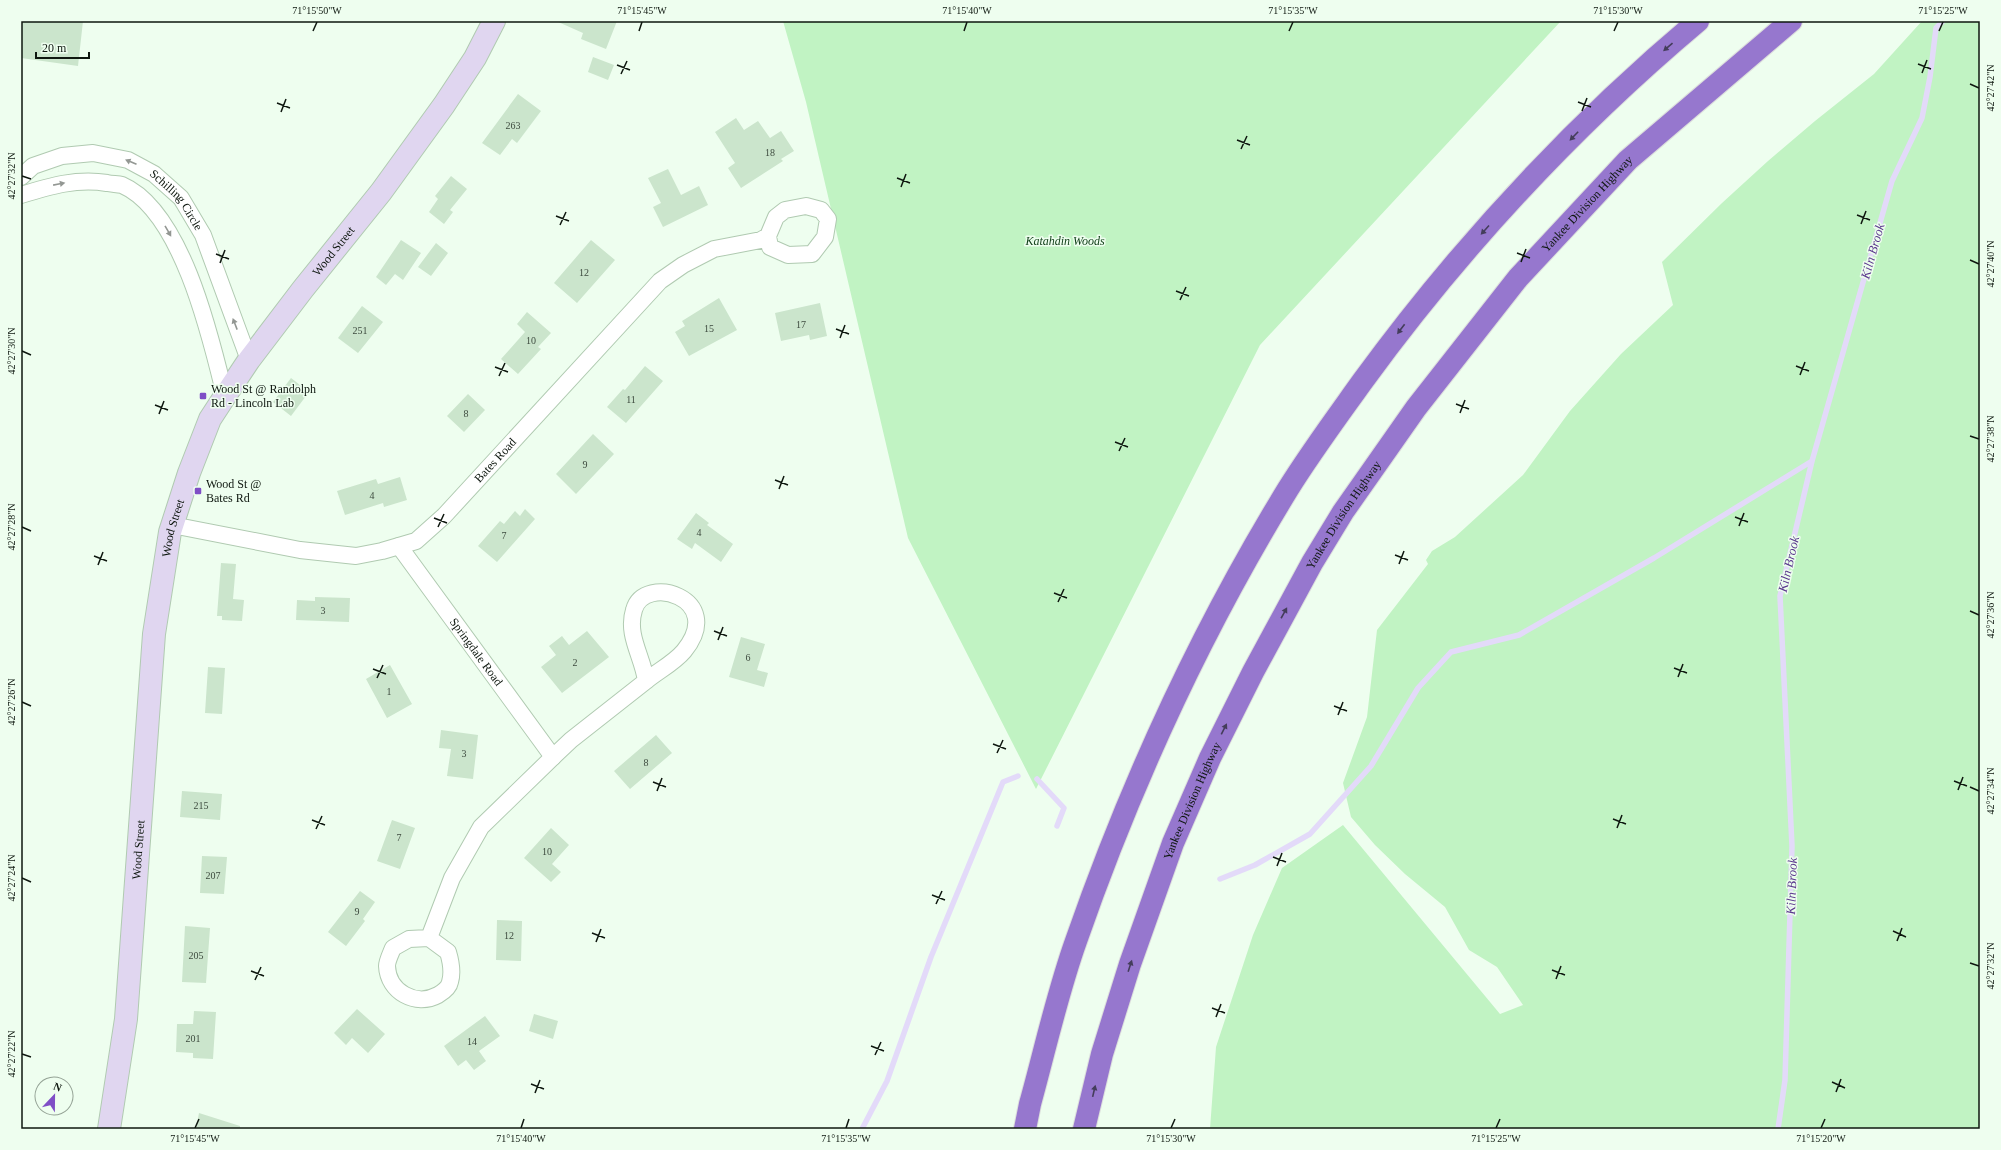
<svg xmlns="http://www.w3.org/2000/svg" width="2001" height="1150" font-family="'Times New Roman',serif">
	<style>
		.green { fill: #c1f3c3 }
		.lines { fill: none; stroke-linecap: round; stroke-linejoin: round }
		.stream { stroke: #e3daf9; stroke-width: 5.5 }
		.building { fill: #cbe5cc }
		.street-casing { stroke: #b0cab1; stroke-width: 18 }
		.secondary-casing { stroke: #b0cab1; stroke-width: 24 }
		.highway-casing { stroke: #dddfdd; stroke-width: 24 }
		.street { stroke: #fff; stroke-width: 16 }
		.secondary { stroke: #e0d6f0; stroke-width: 22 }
		.highway { stroke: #9677ce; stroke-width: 22 }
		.oneway { fill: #443d5b }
		.oneway2 { fill: #939793 }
		.ticks { fill: none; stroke: #0e170f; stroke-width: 1.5 }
		.poi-dot { fill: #7f4ec6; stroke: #eefeef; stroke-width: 1.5 }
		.labels { text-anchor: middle; stroke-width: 3; stroke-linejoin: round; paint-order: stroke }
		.number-label { font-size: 10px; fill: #3d4a3e }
		.street-label { font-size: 12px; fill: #0e170f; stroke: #eefeef }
		.park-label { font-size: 12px; font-style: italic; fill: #0d3c15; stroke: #eefeef }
		.poi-label { font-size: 12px; fill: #0e170f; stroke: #eefeef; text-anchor: start }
		.water-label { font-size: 13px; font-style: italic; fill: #5b388e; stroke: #eefeef }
		.neatline { fill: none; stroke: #0e170f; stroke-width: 1.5 }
		.ticks-label { font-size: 10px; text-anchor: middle; fill: #0e170f }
	</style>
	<rect width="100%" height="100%" fill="#eefeef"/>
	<path class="green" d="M783,21H1561L1260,345L1036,789L908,538L806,102Z
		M1922,21H1980V1129H1210L1216,1047L1253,935L1282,868L1343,825L1500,1014L1523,1005L1497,967L1469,950L1445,907L1405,874L1375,845L1351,817L1343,783L1367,717L1377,630L1428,564L1426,560L1432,551L1455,537L1523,475L1570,411L1621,354L1673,305L1662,262L1722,203L1768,161L1815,121L1874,74Z"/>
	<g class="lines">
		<path class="stream" d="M1037,779L1064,808L1057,826
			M1220,879L1255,865L1310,834L1371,766L1418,688L1451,652L1519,635L1654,558L1812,461
			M862,1129L887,1081L931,957L1003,782L1018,776
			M1778,1129L1785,1080L1792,846L1780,596L1812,461L1892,181L1922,118L1930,77L1936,28L1943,21"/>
	</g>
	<path class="building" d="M21,21H83L78,66L21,58Z
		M556,21H617L606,49L581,39L583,33Z
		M593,57L614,65L608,80L588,72Z
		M518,94L541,111L517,143L512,139L500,155L482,143Z
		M736,118L744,130L758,121L770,138L781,131L794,151L781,159L783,161L741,188L728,168L735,163L715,132Z
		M668,169L681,195L699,186L708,205L663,227L653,207L661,203L648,178Z
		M451,176L467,189L450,210L453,212L444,224L429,212L438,199L435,196Z
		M401,240L421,253L403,280L395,274L386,285L376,277Z
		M591,240L615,260L577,303L554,283Z
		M436,243L448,253L431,276L418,267Z
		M719,298L737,330L689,356L675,332L685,326L682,321Z
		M820,303L827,336L810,340L809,335L781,341L775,313Z
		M362,306L383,322L358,353L338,338Z
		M527,312L551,333L538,347L541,349L518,374L501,359L525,332L517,324Z
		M645,366L663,381L626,423L607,407L623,389L625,390Z
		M291,378L309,392L291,416L273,402Z
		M468,394L485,410L464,432L447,416Z
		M593,434L614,454L576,494L556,474Z
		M400,477L407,500L384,507L383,503L345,515L337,491L376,479L378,484Z
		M525,509L535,519L497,562L478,546L500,521L504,524L515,511L520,516Z
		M696,513L709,523L707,525L733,544L721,562L695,543L692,549L677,539Z
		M221,563L236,564L233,599L244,600L242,621L222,620V616H217Z
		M315,597L350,598L349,622L296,620L297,600L315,601Z
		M587,631L609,657L562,693L541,667L556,655L549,646L562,636L569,645Z
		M741,637L765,644L757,670L768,673L764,687L729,677Z
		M390,665L412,704L387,718L366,679Z
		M208,667L225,668L222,714L205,713Z
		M441,730L478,735L473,779L447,776L451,749L439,748Z
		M656,735L672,753L630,789L614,771Z
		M182,791L222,794L220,820L180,817Z
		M392,820L415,828L400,869L377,861Z
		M551,828L569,845L552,864L561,872L551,882L524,858Z
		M202,856L227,857L224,894L200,893Z
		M360,891L375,902L363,919L365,921L346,946L328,932Z
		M497,920L522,921L521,961L496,960Z
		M185,926L210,928L206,983L182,982Z
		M357,1009L385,1034L368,1053L352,1038L346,1045L334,1033Z
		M194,1011L216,1012L213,1059L193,1058V1053L176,1052L177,1024H193Z
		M534,1014L558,1021L553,1039L529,1031Z
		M485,1016L500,1036L479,1051L486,1061L474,1070L466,1060L458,1066L444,1046Z
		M199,1113L240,1126V1129H196Z"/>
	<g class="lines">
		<defs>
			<g id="street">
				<path id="s1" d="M21,177L33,166L62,156L93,153L128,160L154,174L181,198L203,235L249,360"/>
				<path d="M21,195C50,186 77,178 107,183C112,184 118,184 122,185C182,211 211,338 225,396"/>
				<path id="s2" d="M172,525L300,550L356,556L382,551L416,541L444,516L660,281L683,265L714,249L761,240L768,236L770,247L788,255L812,254L825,237L828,219L821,210L806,206L785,210L776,217L768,236"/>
				<path id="s3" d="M399,546L553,757L571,740L646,681C643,657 626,635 634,610C644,573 727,598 684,651C674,663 658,671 646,681"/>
				<path d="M429,938L448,952C451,962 453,972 450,982C449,988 443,992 438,995C416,1007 388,992 387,966C387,961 391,953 393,948L409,939L429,938L452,878L481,827L553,757"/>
			</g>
			<g id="secondary">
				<path id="s4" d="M109,1129L126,1019L154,634L170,532L189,473L210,419L225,396L249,360L303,289L381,192L444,105L475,58L494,21"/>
			</g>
			<g id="highway">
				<path d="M1025,1129L1030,1104C1045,1050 1057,994 1076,941C1131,783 1201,631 1288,489C1311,452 1337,417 1362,382C1459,249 1572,127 1698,21"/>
				<path id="s5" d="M1084,1129L1102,1054L1130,964L1173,843L1210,758L1253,672L1312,563L1343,512L1416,408L1518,278L1628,160L1791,21"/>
			</g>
		</defs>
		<use href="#street" class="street-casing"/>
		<use href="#secondary" class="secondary-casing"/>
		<use href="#highway" class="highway-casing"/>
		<use href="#street" class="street"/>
		<use href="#secondary" class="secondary"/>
		<use href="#highway" class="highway"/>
	</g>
	<defs><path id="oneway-solid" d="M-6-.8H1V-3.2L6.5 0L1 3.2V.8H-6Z"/></defs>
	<g class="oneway">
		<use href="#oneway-solid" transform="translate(1668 47) rotate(139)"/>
		<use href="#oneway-solid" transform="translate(1574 136) rotate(134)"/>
		<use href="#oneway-solid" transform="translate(1485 230) rotate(132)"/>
		<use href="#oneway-solid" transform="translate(1401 329) rotate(127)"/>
		<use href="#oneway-solid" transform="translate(1284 613) rotate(-61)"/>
		<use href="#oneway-solid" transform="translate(1224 729) rotate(-63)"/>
		<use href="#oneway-solid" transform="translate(1130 966) rotate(-72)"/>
		<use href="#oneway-solid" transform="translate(1094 1091) rotate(-77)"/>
	</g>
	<g class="oneway2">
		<use href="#oneway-solid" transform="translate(131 162) rotate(-157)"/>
		<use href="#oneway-solid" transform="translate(59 184) rotate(-11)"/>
		<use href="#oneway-solid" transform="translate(168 231) rotate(60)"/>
		<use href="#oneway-solid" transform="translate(235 324) rotate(-111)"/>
	</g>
	<path class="ticks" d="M313,31L317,22M639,31L642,22M964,31L967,22M1289,31L1293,22M1614,31L1618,22M1939,31L1943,22M1918,64L1931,69M617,65L630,70M1922,73L1927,60M621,74L627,61M1970,84L1979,88M1578,102L1591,107M277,103L290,108M1582,111L1587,98M281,112L286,99M1237,140L1250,145M1241,149L1247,136M22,176L31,179M897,178L910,183M901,187L906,174M1857,215L1870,220M556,216L569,221M1861,224L1866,211M560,225L566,212M1517,253L1530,258M216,254L229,259M1970,260L1979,264M1521,262L1526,249M220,263L225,250M1176,291L1189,296M1180,300L1186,287M836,329L849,334M840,338L845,325M22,351L31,355M1796,366L1809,371M495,367L508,372M1800,375L1805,362M499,376L505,363M1456,404L1469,409M155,405L168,410M1460,413L1465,400M159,414L164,401M1970,436L1979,439M1115,442L1128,447M1119,451L1125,438M775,480L788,485M779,489L784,476M1735,517L1748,522M434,518L447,523M1739,526L1744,513M22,527L31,531M438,527L444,514M1395,555L1408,560M94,556L107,561M1399,564L1404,551M98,565L103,552M1054,593L1067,598M1058,602L1064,589M1970,611L1979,615M714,631L727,636M718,640L723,627M1674,668L1687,673M373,669L386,674M1678,677L1683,664M377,678L383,665M22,702L31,706M1334,706L1347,711M1338,715L1343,702M993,744L1006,749M997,753L1003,740M1954,781L1967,786M653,782L666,787M1970,787L1979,791M1958,790L1963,777M657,791L662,778M1613,819L1626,824M312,820L325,825M1617,828L1622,815M316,829L322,816M1273,857L1286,862M1277,866L1282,853M22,878L31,882M932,895L945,900M936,904L942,891M1893,931L1906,937M592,933L605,938M1897,941L1902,928M596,942L601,929M1970,963L1979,966M1552,970L1565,975M251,971L264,976M1556,979L1561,966M255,980L261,967M1212,1008L1225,1013M1216,1017L1221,1004M871,1046L884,1051M22,1054L31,1057M875,1055L881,1042M1832,1082L1845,1088M531,1084L544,1089M1836,1092L1841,1079M535,1093L540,1080M195,1128L199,1119M521,1128L524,1119M846,1128L849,1119M1171,1128L1175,1119M1496,1128L1500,1119M1821,1128L1825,1119"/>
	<g class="poi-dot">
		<rect x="199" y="392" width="8" height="8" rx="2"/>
		<rect x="194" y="487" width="8" height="8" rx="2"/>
	</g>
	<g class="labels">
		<g class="number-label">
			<text x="513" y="129">263</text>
			<text x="770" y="156">18</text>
			<text x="584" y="276">12</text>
			<text x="801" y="328">17</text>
			<text x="709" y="332">15</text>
			<text x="360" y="334">251</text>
			<text x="531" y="344">10</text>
			<text x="631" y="403">11</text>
			<text x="466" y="417">8</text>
			<text x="585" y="468">9</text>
			<text x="372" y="499">4</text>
			<text x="699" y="536">4</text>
			<text x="504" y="539">7</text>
			<text x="323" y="614">3</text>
			<text x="748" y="661">6</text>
			<text x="575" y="666">2</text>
			<text x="389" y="695">1</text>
			<text x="464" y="757">3</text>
			<text x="646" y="766">8</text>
			<text x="201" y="809">215</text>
			<text x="399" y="841">7</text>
			<text x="547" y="855">10</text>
			<text x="213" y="879">207</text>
			<text x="357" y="915">9</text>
			<text x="509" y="939">12</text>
			<text x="196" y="959">205</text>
			<text x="193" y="1042">201</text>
			<text x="472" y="1045">14</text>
		</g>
		<g class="street-label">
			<text dy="4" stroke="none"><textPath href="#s1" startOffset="178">Schilling Circle</textPath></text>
			<text dy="4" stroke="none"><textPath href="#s5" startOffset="1066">Yankee Division Highway</textPath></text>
			<text dy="4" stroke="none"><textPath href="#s4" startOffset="929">Wood Street</textPath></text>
			<text dy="4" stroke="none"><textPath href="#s2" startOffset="362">Bates Road</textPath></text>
			<text dy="4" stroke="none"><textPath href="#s5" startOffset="670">Yankee Division Highway</textPath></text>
			<text dy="4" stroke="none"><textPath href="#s4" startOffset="605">Wood Street</textPath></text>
			<text dy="4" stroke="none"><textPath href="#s3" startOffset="131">Springdale Road</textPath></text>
			<text dy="4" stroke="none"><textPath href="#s5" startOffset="346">Yankee Division Highway</textPath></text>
			<text dy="4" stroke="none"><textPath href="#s4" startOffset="281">Wood Street</textPath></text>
		</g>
		<g class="park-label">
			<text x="1065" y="245">Katahdin Woods</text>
		</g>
		<g class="poi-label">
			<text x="211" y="393">Wood St @ Randolph<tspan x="211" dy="14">Rd - Lincoln Lab</tspan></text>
			<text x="206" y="488">Wood St @<tspan x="206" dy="14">Bates Rd</tspan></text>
		</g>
		<g class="water-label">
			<text transform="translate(1872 251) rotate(-74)" y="5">Kiln Brook</text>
			<text transform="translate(1788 564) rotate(-77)" y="5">Kiln Brook</text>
			<text transform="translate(1791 886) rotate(-88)" y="5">Kiln Brook</text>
		</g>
	</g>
	<rect width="2001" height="1150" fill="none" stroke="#eefeef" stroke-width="44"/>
	<g transform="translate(54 1096) rotate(22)"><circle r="19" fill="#eefeef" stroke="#94a295"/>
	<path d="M0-3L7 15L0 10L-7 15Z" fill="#7f4ec6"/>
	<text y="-6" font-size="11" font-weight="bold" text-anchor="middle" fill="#0e170f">N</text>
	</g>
	<path d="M36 52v6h53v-6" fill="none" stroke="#0e170f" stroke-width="2"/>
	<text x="42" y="52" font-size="12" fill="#0e170f" stroke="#eefeef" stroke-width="3" paint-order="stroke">20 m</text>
	<rect x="22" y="22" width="1957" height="1106" class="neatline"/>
	<g class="ticks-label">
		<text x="317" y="14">71°15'50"W</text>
		<text x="642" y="14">71°15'45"W</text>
		<text x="967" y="14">71°15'40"W</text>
		<text x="1293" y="14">71°15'35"W</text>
		<text x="1618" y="14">71°15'30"W</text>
		<text x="1943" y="14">71°15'25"W</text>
		<text transform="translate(1990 88) rotate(-90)" y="4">42°27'42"N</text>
		<text transform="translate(11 176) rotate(-90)" y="4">42°27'32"N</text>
		<text transform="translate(1990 264) rotate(-90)" y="4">42°27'40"N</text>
		<text transform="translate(11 351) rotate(-90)" y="4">42°27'30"N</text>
		<text transform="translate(1990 439) rotate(-90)" y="4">42°27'38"N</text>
		<text transform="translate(11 527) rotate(-90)" y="4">42°27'28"N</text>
		<text transform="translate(1990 615) rotate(-90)" y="4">42°27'36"N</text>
		<text transform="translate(11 702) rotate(-90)" y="4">42°27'26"N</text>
		<text transform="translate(1990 791) rotate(-90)" y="4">42°27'34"N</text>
		<text transform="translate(11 878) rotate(-90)" y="4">42°27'24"N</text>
		<text transform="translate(1990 966) rotate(-90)" y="4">42°27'32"N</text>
		<text transform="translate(11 1054) rotate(-90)" y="4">42°27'22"N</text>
		<text x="195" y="1142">71°15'45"W</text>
		<text x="521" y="1142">71°15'40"W</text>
		<text x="846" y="1142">71°15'35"W</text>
		<text x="1171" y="1142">71°15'30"W</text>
		<text x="1496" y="1142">71°15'25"W</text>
		<text x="1821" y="1142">71°15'20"W</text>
	</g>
</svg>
